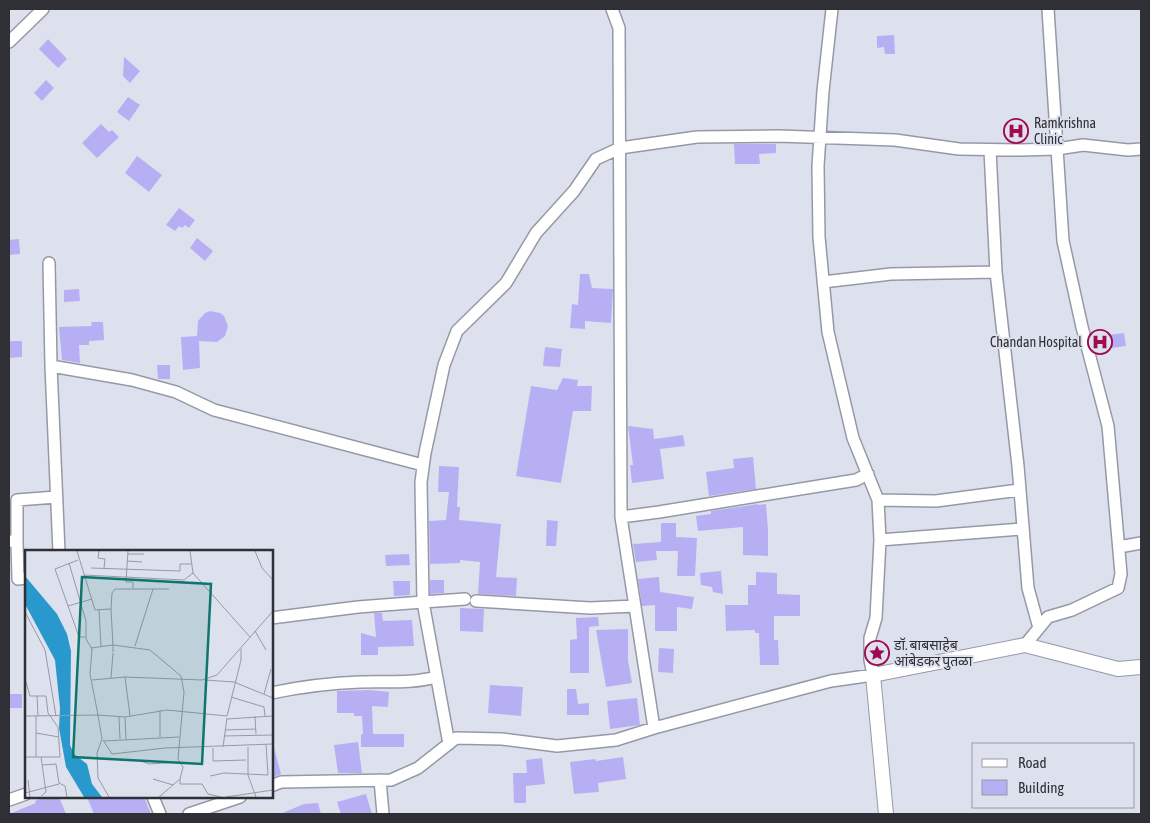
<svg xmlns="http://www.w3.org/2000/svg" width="1150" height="823" font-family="'Asap Condensed','Noto Sans Devanagari',sans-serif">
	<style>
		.building { fill: #b7aff4 }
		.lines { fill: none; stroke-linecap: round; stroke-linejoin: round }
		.minor-casing { stroke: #9699a5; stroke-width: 14 }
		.major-casing { stroke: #9699a5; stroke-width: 16 }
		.minor { stroke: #fff; stroke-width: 11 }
		.major { stroke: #fff; stroke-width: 14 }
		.labels { text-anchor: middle; stroke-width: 4; stroke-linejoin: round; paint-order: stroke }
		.poi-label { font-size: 14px; fill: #2f3035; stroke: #dde1ee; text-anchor: start }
		.inset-road { fill: none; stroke: #979aa4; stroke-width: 1 }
		.view { fill: #0f766e; fill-opacity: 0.15; stroke: #0f766e; stroke-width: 2.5 }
		.inset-edge { fill: none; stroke: #2f3035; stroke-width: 2.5 }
	</style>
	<rect width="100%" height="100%" fill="#dde1ee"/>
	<path class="building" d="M894,35L895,54H885L884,47L877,48V36Z
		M48,39L67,59L58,68L39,49Z
		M124,57L140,71L130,83L123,76Z
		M46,80L54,88L42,101L34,93Z
		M128,97L140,105L129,121L117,112Z
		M1006,123H1024V140H1006Z
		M101,124L109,132L112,130L119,137L97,158L82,143Z
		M734,144H776V153L759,154L760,164H735Z
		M137,156L162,175L149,192L125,173Z
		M179,208L195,220L189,228L185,225L182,228L179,226L175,231L166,225Z
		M197,238L213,251L205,261L190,248Z
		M19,239L20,254L9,255V240Z
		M580,274H589L592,288L613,289L611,323L585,321V329L570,328L572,304L578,305Z
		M79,289L80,301L64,302V290Z
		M210,311L220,313L224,316L228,326L225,336L217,342L199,341L200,368L183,370L181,337L197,336L198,321L205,313Z
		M91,322H103L104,340L89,341V345H79L80,363L62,360L59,327L92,326Z
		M1124,333L1126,346L1096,350L1092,337Z
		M9,341H22V357L9,358Z
		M545,347L562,349L560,367L543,366Z
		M157,365H170V379H158Z
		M563,378L578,380L577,386H592L591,411H573L561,483L516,476L531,386L557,390Z
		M628,426L653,429L654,439L683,435L685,446L660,449L664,479L632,483L630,465H633Z
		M753,457L756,489L709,496L706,472L734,468L733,459Z
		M439,466L459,467L457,507H460L459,520L501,524L496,577L517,578L516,596L478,594L480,562L460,560V563L430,564L429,521L446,520L449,492H438Z
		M758,504V505L766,504L768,530V556L743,555V527L698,531L696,516L711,514V511Z
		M547,520L558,521L556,546H546Z
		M661,523H676V537L697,538L695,576H677L678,551H656L657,560L636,562L633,544L661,542Z
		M409,554L410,565L386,566L385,555Z
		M721,571L723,594L713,592L712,587L701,585L700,573Z
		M756,572L777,573V594L800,595V616H774V640H778L779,665H760L759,633H755V630L726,631L725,605H748V585H756Z
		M659,577L660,592L694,597L692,609L677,607V631H655V605L642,606L638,579Z
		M430,580H444V593L430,594Z
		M393,581H410V595L394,596Z
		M460,608L484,609L483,632L460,631Z
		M374,613H382L383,621L412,620L414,646L378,647V655H361V633L376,637Z
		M598,617L599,626L589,627V673H570V640L577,639L576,618Z
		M628,629V660L632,683L606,687L596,630Z
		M659,648L674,649L673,673L658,672Z
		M490,685L523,687L521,716L488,713Z
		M567,689H576L578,704L589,703V715H567Z
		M370,690L389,692L388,707L372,706L373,734H404V747H361V734H363L362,716H354V713H337V691Z
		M9,694H22V708H9Z
		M637,698L640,725L610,729L607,701Z
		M358,742L362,773H338L334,745Z
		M271,748H274L281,774L271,778Z
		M623,757L626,779L598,783L599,792L574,794L570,762L595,759L596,761Z
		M542,758L545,784L526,786V803H514L513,773H527L526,760Z
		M366,794L372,814H341L337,802Z
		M46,797H59L66,814H9L36,803L35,801Z
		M87,797H144L151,814H94Z
		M318,803L321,814H280L304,804Z"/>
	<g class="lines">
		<defs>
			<path id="minor" d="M612,9L619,28L621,517L654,728
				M9,42L43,9
				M990,150L996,272L1018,466L1028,588L1039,628
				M49,263L51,366L59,552
				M823,282L891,274L996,272
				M51,366L132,380L176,392L214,410L423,465
				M878,500L936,501L1019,490
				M621,517L659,512L856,480L868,474
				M880,540L1022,529
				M9,541L17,542V500L56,497
				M17,542L18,579L26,578
				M1119,547L1141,543
				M465,599L423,602L421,482L425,453L444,365L457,331L506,283L536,233L574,191L596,159L620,148L697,137L778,136L895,140L959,149L1020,150L1057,149L1083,145L1128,150L1141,149
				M476,601L590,608L635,606
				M271,618L358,607L423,602L449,744
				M1025,645L1048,617L1072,610L1118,588L1121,574L1108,426L1082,327L1063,241L1048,9
				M271,693C300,687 330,683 360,682C386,681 411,684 436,677
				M380,780L383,814
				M271,786L281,782L391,780L418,768L456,738L502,739L557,746L616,740L654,728L831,681L873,675L870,660V638L876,618L880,540L878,500L853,438L828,332L819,237L818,166L823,91L832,9
				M153,797L160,814
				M9,800L26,794
				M189,814L240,797"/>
			<path id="major" d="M886,814L873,675L1025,645L1118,669L1141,667"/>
		</defs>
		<use href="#minor" class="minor-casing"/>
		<use href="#major" class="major-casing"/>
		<use href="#minor" class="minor"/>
		<use href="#major" class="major"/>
	</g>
	<defs>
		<symbol id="hospital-ring" viewBox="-11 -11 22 22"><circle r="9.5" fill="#dde1ee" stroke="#a00a4f" stroke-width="1.5"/><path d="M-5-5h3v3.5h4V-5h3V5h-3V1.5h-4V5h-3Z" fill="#a00a4f"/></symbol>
		<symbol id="sight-ring" viewBox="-11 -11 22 22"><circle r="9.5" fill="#dde1ee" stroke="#a00a4f" stroke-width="1.5"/><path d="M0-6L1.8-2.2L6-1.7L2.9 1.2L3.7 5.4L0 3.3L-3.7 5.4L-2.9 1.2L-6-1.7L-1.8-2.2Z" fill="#a00a4f"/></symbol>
	</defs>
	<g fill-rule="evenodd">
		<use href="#hospital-ring" x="1002" y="117" width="28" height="28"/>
		<use href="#hospital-ring" x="1086" y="328" width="28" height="28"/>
		<use href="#sight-ring" x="863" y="639" width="28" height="28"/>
	</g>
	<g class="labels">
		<g class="poi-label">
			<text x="1034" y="128">Ramkrishna<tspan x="1034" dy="16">Clinic</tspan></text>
			<text x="1082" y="347" text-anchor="end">Chandan Hospital</text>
			<text x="894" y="650">डॉ. बाबसाहेब<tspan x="894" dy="16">आंबेडकर पुतळा</tspan></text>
		</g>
	</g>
	<g transform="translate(25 550)">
		<rect width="248" height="248" fill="#dde1ee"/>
		<path d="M0,26L32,64L42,84L46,101L45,195L49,204L62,214L67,234L77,247H59L41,217L34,178L35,158L30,110L0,54Z" fill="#2998cc"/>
		<path class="inset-road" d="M52,1L70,60L86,59L88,95L66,98M74,1L73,8L80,9L79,18M103,1L101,32H108V38M165,1L168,23L225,87M230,1L237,18L248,30M103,4H119M53,10L30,19L54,87H60M102,11L117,12M44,13L61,71V89L67,99L65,124L73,165L100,167L142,160L202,166L216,110V99M66,18L155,21V14H166M59,25L159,30L168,23M43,56L67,49M86,59L87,43L90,39H144M74,60L76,96M0,62L20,100L31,166M230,81L241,100M110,96L128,39M88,102V95L125,100L156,126L159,142L153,209L158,217L155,229M100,127L105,166M86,128L88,103M67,130L100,127L177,130L192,125L248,61M180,130L209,132L248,148M239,144L246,119M12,146L13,166M206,147L239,157L240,166M135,160V187M0,166L73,165L77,189L72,203L73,228L84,247M11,166V207M230,166L231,184M94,167L95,189M100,167L101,189M202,169L248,166M200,180L231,179M11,183L34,187M199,186L248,185M78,190L87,204L140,198L248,194M79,191L154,187M198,197L202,168M223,197V225L231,247M188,198V211L221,210M0,207H35L33,177L23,163L21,146H5L1,132M16,207L21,242L16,246M116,211L124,214L153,212M17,215L31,214L34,233L40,236L42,247M185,226L199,223L243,225L241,194M128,229L148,235M3,230L5,247M0,243L34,234M134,247L155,229V234H177L183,244L196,247M201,247L248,240"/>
		<path class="view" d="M57,27L186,34L177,214L48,207Z"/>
		<rect width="248" height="248" class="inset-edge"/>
	</g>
	<rect width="1150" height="823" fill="none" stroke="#2f3035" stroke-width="20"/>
	<rect x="972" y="743" width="162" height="65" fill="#dde1ee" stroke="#979aa4"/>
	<rect x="982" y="759" width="25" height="8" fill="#ffffff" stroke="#979aa4"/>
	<text x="1018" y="768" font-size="15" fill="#2f3035">Road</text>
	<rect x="982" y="780" width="25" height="15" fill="#b7aff4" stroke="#979aa4"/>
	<text x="1018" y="793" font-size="15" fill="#2f3035">Building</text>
</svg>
